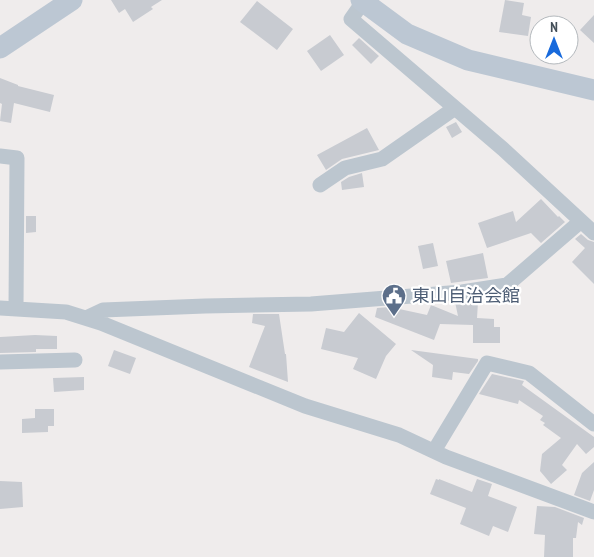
<svg xmlns="http://www.w3.org/2000/svg" width="594" height="557" font-family="'PT Sans Narrow','Noto Sans JP',sans-serif">
	<style>
		.building { fill: #c8cbd1 }
		.lines { fill: none; stroke-linecap: round; stroke-linejoin: round }
		.street { stroke: #bcc6cf; stroke-width: 15 }
		.secondary { stroke: #bcc7d3; stroke-width: 21 }
		.labels { text-anchor: middle; stroke-width: 4.5; stroke-linejoin: round; paint-order: stroke }
		.service-label { font-size: 18px; fill: #4e5e75; stroke: #fff; text-anchor: start }
	</style>
	<rect width="100%" height="100%" fill="#efecec"/>
	<path class="building" d="M111,0H162L151,7L153,9L133,22L125,9L119,13Z
		M505,0L524,3L522,15L531,17L528,36L499,32Z
		M257,1L293,29L277,50L240,22Z
		M594,15V43L580,30Z
		M330,35L344,55L321,71L307,51Z
		M359,38L379,56L371,64L352,45Z
		M0,78L18,85V86L54,95L50,112L14,103L11,123L0,121L2,104L0,103Z
		M456,122L462,132L452,138L446,127Z
		M367,128L379,150L342,159L326,170L317,155Z
		M362,173L364,187L342,190L341,182L349,177Z
		M541,199L558,217L559,216L565,222L541,243L531,233L487,248L478,223L513,211L516,222Z
		M26,216H36V232L26,233Z
		M581,234L588,240L594,242V284L572,262L585,248L575,239Z
		M433,243L438,266L423,269L418,246Z
		M483,253L488,278L451,283L446,261Z
		M455,302H478L477,318L494,319V327H500V343H473V325L440,324L434,340L375,317L377,308L390,307L427,315L431,305L458,316Z
		M359,313L396,344L386,356L376,379L353,369L358,358L321,349L326,328L344,332Z
		M253,314H279L285,354H286L288,382L249,367L265,326L252,323Z
		M35,335L57,336V349H36V352L0,353V337Z
		M114,350L136,358L130,374L108,366Z
		M411,350L478,359V361L469,374L453,372L452,380L432,377L433,365Z
		M492,374L524,381L522,385L594,437V447L586,454L577,444L562,465L567,470L551,484L540,471L542,454L561,438L543,425L545,423L540,420L543,416L519,400L518,404L479,394Z
		M84,377V390L54,392L53,378Z
		M35,409H54V426H48V432L22,433V419L35,418Z
		M594,462V490L590,501L574,495L582,473Z
		M436,479L439,480V479L472,492L477,479L492,484L488,496L517,507L508,532L493,526L489,536L460,524L466,508L430,494Z
		M0,481L22,482L23,507L0,509Z
		M537,506L555,507L584,518L582,525L578,522L576,538H573V557H544L545,535L534,534Z"/>
	<g class="lines">
		<path class="street" d="M363,2L351,19L503,149L594,233
			M0,156L17,158L16,309
			M320,185L345,168L382,159L455,108
			M0,308L66,312L101,323L305,406L399,435L446,457L594,512
			M86,318L103,310L205,306L311,304L462,292L507,285L581,221
			M0,362L75,360
			M434,451L487,363L529,373L594,424"/>
		<path class="secondary" d="M361,0L407,34L468,60L594,90
			M0,48L72,0"/>
	</g>
	<defs>
		<symbol id="civic-pin" viewBox="-11 -11 22 30"><path d="M0 17L-7.5 6A9.5 9.5 0 1 1 7.5 6Z" fill="#5c6f8a" stroke="#fff"/><path d="M-.6-6.5H3V-4.5H.6V-3L4-1V1h2V6H-6V1h2V-1L-.6-3ZM-1.2 2.5V6h2.4V2.5Z" fill="#fff"/></symbol>
	</defs>
	<g fill-rule="evenodd">
		<use href="#civic-pin" x="380" y="282" width="28" height="38"/>
	</g>
	<g class="labels">
		<g class="service-label">
			<text x="412" y="302">東山自治会館</text>
		</g>
	</g>
	<g transform="translate(554 40)"><circle r="24" fill="#ffffff" stroke="#b4b9bd"/>
	<path d="M0-4L9 19L0 12L-9 19Z" fill="#186adc"/>
	<text y="-8" font-size="14" font-weight="bold" text-anchor="middle" fill="#444f59">N</text>
	</g>
</svg>
